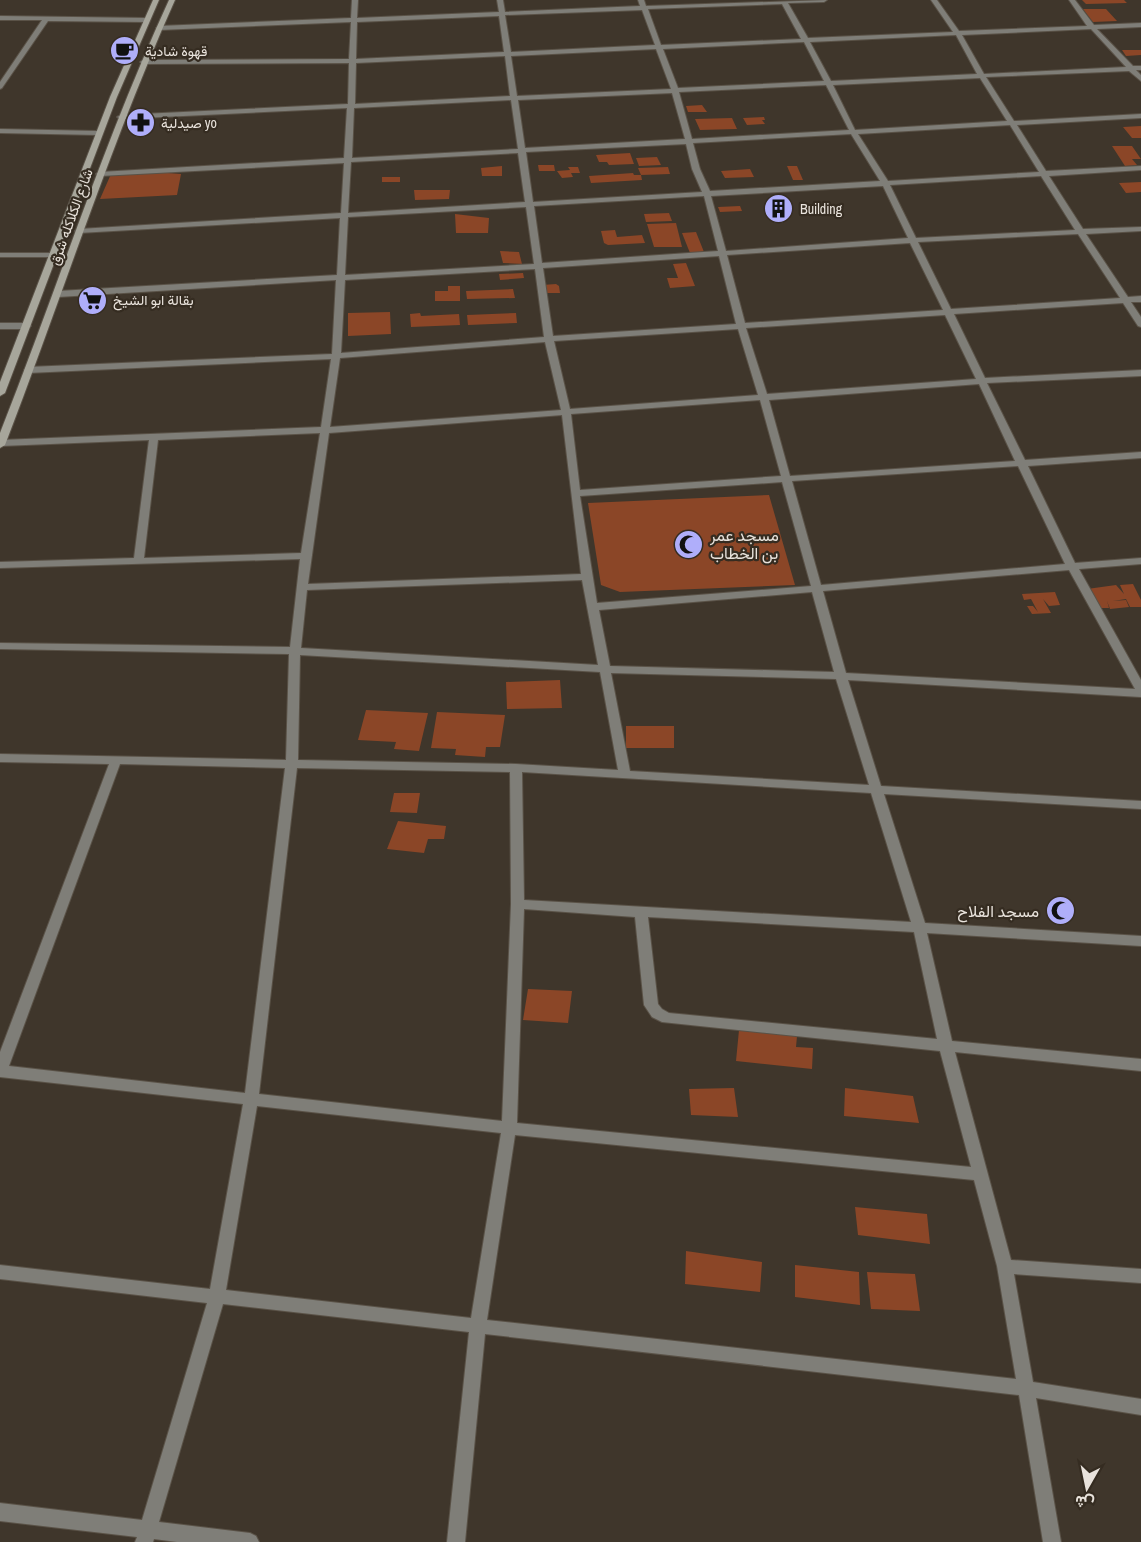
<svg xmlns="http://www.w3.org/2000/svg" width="1141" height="1542" font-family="'Archivo Narrow',Vazirmatn,sans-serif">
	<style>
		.building { fill: #8b4627 }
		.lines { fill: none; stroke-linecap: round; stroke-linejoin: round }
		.street-casing { stroke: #5a5247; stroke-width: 2 }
		.secondary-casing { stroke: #5a5247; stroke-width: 2 }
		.street { fill: #7f7e78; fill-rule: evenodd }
		.secondary { fill: #a7a69b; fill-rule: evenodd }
		.labels { text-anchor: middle; stroke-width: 4.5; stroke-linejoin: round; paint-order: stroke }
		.far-poi-label { font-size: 14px; fill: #e9e3dc; stroke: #352c21; text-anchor: start }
		.far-street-label { font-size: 14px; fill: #e9e3dc; stroke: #352c21 }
		.poi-label { font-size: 16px; fill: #e9e3dc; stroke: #352c21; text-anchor: start }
	</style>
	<rect width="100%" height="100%" fill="#3f362b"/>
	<path class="building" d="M1082,0H1124L1127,3L1086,4Z
		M1083,9H1106L1117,21L1093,22Z
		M1122,50H1141V55L1126,56Z
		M702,105L707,112H688L686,106Z
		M764,117L765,120H762L765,124L747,125L743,118Z
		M732,118L737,129L700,130L695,119Z
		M1141,126V138H1132L1123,127Z
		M1112,146H1132L1141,159H1132L1137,165L1125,166Z
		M630,153L634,164L609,165L607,162H599L596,155Z
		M657,157L661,165L639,166L636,158Z
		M538,165H554L555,171H539Z
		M502,166V176H482L481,168Z
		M787,166H797L803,180H793Z
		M568,167H578L580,173H571L573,177L562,178L557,171L570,170Z
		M668,167L670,174L641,175L638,168Z
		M750,169L754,177L725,178L721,171Z
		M155,172L181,174L177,195L100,199L111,174Z
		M633,173L634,175H641L642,180L591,183L589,176Z
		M382,177H400V182H382Z
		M1141,182V192L1126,193L1119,183Z
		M414,190H450L449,199L415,200Z
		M773,203H781L786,215L776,214Z
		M740,206L742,211L720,212L718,207Z
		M669,213L672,221L646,222L644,214Z
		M455,214L489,218L488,233H456Z
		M676,223L682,247H654L647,224Z
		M615,230L617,237L642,235L645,243L608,245L604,243L601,231Z
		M696,232L704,252L690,253L682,233Z
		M500,251L519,252L522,264L503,263Z
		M686,263L695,286L670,288L667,278H678L673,264Z
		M523,273L524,278L500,280L499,274Z
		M556,284L559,286L560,293H544L542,285Z
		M448,286H460V301H435V291H448Z
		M513,289L515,298L467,299L466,291Z
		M390,312L391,334L348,336V313Z
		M420,313L421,316L459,314L460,325L411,327L410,314Z
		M516,313L517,323L468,325L467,315Z
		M769,495L795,585L620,592L601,585L588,503Z
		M1133,584L1141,600V607H1130L1126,599L1113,601L1126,600L1129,607L1110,609L1107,601L1109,608H1099L1087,589L1116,585L1124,594L1120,585Z
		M1055,592L1060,605L1049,606L1043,599L1051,613L1032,614L1027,606H1033L1038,612L1031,599L1024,600L1022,594Z
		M560,680L562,708L507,709L506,682Z
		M366,710L428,713L419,751L394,749L396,742L358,740Z
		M437,712L505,715L500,747H486L485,757L455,755L456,749L431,748Z
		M626,726H674V748H626Z
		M394,793H420L417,813L390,812Z
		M398,821L446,826L444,839H428L424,853L387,849Z
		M528,989L572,991L568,1023L523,1020Z
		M739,1030L797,1036L796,1047L813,1048L812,1069L736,1061Z
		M734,1088L738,1117L691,1115L689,1089Z
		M845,1088L913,1096L919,1123L844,1116Z
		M855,1207L927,1214L930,1244L858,1235Z
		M686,1251L762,1262L760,1292L685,1284Z
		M795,1265L859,1272L860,1305L795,1297Z
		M867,1272L915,1274L920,1311L871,1309Z"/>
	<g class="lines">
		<defs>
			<path id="street" d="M352,0H358L357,18L499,12L497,0H503L505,12L640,6L638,0H644L646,6L827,0L824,2L788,3L808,38L953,32L931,0H937L959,31L1087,26L1069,0H1075L1094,25L1141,23V27L1097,29L1133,66H1141V70H1136L1141,75V81L1129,71L986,77L1014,121L1141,114V118L1017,125L1046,171L1141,166V170L1049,176L1083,229L1141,227V231L1086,234L1128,297L1141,296V302H1131L1141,317V327L1138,326L1123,303L954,314L985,378L1141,370V376L987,383L1025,460L1141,452V458L1028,466L1075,563L1141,558V564L1079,569L1141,680V697L848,680L881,786L1141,801V809L884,794L925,923L1141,936V946L927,933L952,1041L1141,1059V1071L955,1052L1011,1260L1141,1269V1283L1014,1274L1033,1382L1141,1399V1415L1036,1398L1061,1542H1043L1019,1395L485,1334L465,1542H447L469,1332L223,1304L159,1522L250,1533L256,1536L259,1542H177L154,1539L153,1542H135L137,1537L0,1521V1503L142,1520L207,1303L0,1279V1265L210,1289L243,1104L0,1077V1052L109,764L0,762V754L286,760L289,654L0,649V643L290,647L300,559L0,568V562L134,558L149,440L1,446L0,440L321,427L331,359L28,373L24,370L28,367L332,354L336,280L58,297L54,294L58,291L337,275L340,218L79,233L75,231L79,229L341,213L344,163L100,176L96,174L100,172L344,158L347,108L121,119L117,117L121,115L348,104L349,63L143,64L140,62L143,60L349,59L351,22L159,30L156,28L159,26L351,18ZM782,4L801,39L661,45L648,9ZM642,10L655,45L511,52L505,15ZM499,16L504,52L356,59L357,22ZM1091,29L1126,67L984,74L962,35ZM956,35L977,74L831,81L810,42ZM804,42L824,81L678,88L663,49ZM656,49L671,89L517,96L511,56ZM505,56L510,96L355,104L356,63ZM980,78L1007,121L855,130L833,85ZM826,85L849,130L692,139L679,92ZM672,93L685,139L525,148L518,100ZM511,100L518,149L352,158L354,108ZM1010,125L1039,172L888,181L858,134ZM851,134L880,181L710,191L700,169L693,143ZM686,144L692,169L702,192L533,202L526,152ZM518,153L525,202L348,213L351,162ZM1041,176L1075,230L916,238L890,185ZM883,186L908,238L726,251L711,196ZM704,196L718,251L542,263L534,206ZM526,207L534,264L345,275L348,217ZM1078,234L1120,298L951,309L918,242ZM910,243L943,310L745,323L727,255ZM719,256L736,324L553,336L543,268ZM535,269L544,337L341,353L345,280ZM945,315L976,379L767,394L746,328ZM738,329L758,395L570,409L554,341ZM545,342L561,410L330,427L340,358ZM979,384L1015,461L790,476L769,400ZM760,400L781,476L580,490L571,414ZM562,415L581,574L308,584L329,433ZM320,433L301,553L144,558L158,440ZM1018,466L1065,564L821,585L792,481ZM782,482L811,586L597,603L580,496ZM1069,570L1135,689L846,673L823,591ZM582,580L598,665L301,648L307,590ZM812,592L834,672L610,666L599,610ZM300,655L600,672L618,770L516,764L298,760ZM611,673L836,679L869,785L630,771ZM120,764L285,768L245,1093L9,1066ZM297,768L510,772L511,904L502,1121L259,1094ZM522,772L871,793L911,922L524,900ZM524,909L635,917L644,1005L652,1017L662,1022L940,1051L971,1167L517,1123ZM648,917L914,932L937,1039L669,1013L662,1009L658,1004ZM257,1106L501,1133L471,1318L226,1290ZM515,1135L974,1180L997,1266L1016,1379L487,1320Z
				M0,16L147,18L150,20L147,22L48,21L2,88L0,89V82L42,20H0Z
				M0,129L98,131L102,133L98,135L0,133Z
				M0,253H54L58,255L54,257H0Z
				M0,323H27L31,326L27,329H0Z"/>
			<path id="secondary" d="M153,0H159L117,97L5,393L0,396V382L110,97Z
				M169,0H175C110,145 62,297 5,445L0,448V433C57,289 104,141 169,0Z"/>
		</defs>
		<use href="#street" class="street-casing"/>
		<use href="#secondary" class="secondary-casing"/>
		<use href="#street" class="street"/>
		<use href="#secondary" class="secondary"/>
	</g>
	<defs>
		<symbol id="cafe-disc" viewBox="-11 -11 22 22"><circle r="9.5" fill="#afaefa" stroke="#352c21"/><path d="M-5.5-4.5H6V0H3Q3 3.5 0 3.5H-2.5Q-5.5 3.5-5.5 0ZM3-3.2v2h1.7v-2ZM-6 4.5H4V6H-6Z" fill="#111"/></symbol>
		<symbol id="pharmacy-disc" viewBox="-11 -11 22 22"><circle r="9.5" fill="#afaefa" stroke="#352c21"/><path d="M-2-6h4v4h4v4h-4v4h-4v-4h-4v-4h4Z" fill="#111"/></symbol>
		<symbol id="building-disc" viewBox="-11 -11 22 22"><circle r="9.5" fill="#afaefa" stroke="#352c21"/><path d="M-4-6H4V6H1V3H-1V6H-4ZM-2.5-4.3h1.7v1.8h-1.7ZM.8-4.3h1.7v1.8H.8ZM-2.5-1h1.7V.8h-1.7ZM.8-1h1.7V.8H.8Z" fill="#111"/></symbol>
		<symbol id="supermarket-disc" viewBox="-11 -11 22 22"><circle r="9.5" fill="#afaefa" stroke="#352c21"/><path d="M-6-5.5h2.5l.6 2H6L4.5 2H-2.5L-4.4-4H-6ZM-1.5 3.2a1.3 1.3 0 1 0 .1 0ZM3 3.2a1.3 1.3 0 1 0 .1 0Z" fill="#111"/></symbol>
		<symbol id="mosque-disc" viewBox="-11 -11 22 22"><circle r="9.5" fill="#afaefa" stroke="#352c21"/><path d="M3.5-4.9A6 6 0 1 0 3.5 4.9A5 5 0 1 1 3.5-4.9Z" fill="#111"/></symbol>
	</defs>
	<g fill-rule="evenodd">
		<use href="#cafe-disc" x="108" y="34" width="33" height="33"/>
		<use href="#pharmacy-disc" x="124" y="106" width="33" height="33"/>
		<use href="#building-disc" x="762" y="192" width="33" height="33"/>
		<use href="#supermarket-disc" x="76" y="284" width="33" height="33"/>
		<use href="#mosque-disc" x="672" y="528" width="33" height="33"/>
		<use href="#mosque-disc" x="1044" y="894" width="33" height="33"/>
	</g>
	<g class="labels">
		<g class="far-poi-label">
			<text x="145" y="56">قهوة شادية</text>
			<text x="161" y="128">صيدلية yo</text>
			<text x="800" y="214">Building</text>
			<text x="113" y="305">بقالة ابو الشيخ</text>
		</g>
		<g class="far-street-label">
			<text transform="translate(71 217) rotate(-70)" y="5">شارع الكلاكله شرق</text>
		</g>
		<g class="poi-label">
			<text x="710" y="541">مسجد عمر<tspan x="710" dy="18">بن الخطاب</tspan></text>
			<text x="1039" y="917" text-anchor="end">مسجد الفلاح</text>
		</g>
	</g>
	<g transform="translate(1087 1488) rotate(189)" stroke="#352c21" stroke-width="4.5" paint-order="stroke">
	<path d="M0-4.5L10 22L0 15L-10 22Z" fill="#e9e3dc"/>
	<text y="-9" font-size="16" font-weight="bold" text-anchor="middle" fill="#e9e3dc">ش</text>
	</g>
</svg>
